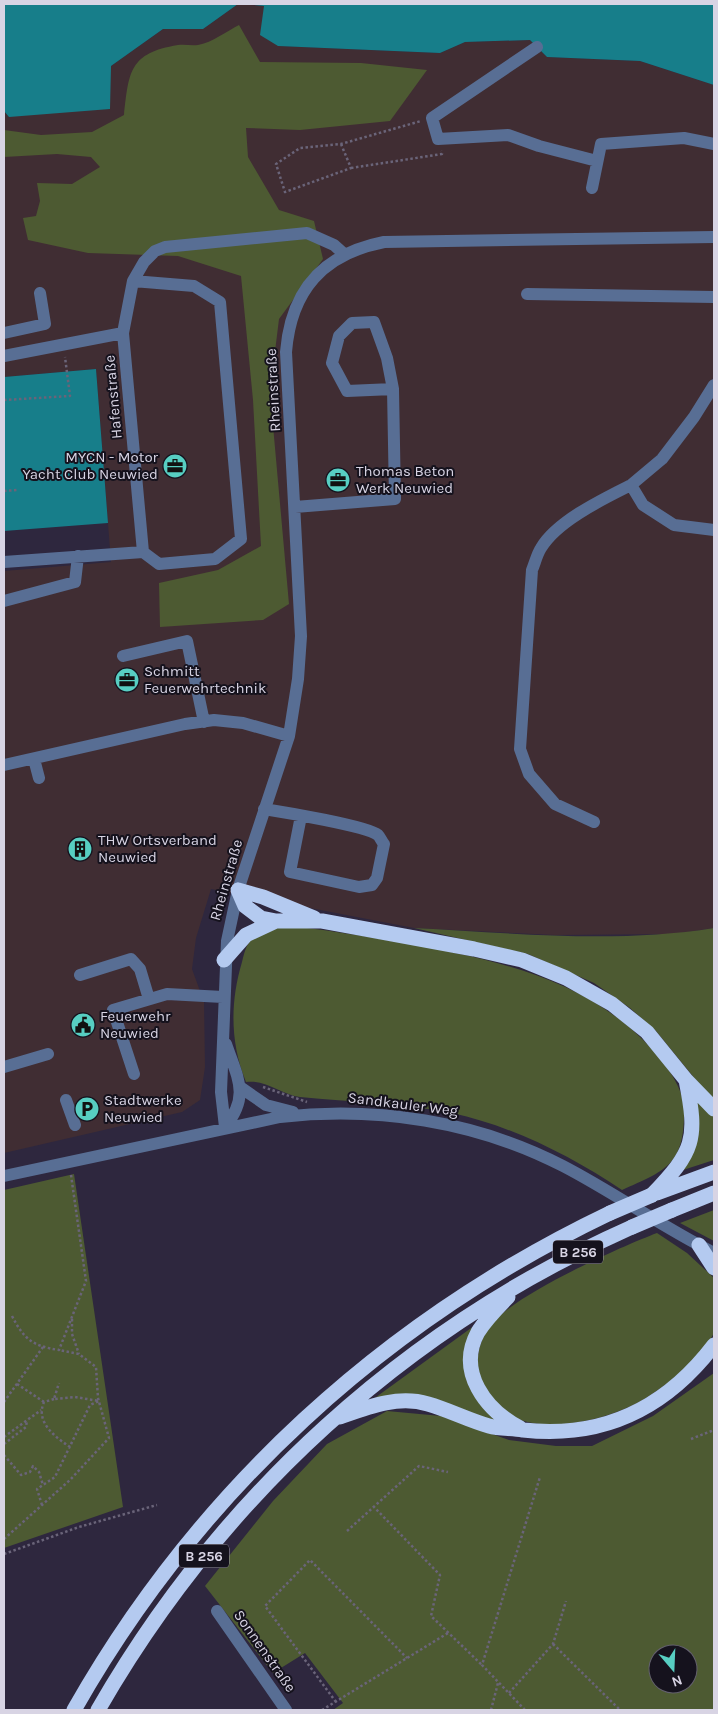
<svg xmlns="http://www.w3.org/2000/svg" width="718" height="1714" font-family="Karla,sans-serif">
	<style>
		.commercial { fill: #402d33 }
		.green { fill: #4d5a32; fill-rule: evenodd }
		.water { fill: #177e8a }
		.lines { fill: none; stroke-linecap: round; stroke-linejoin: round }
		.path { stroke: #6a6479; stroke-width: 2.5; stroke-dasharray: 2.5 2.5; stroke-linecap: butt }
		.minor { stroke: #586e94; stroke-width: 12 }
		.highway { stroke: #b4caf0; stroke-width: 15 }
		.highway-bridge { stroke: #b4caf0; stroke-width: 15 }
		.labels { text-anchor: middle; stroke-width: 4; stroke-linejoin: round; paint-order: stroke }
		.shield { fill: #15121d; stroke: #9e9aa8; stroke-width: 1 }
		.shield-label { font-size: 14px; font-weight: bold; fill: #d8d4e4 }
		.street-label { font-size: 15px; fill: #d8d4e4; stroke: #15121d }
		.poi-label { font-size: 15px; fill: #d8d4e4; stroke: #15121d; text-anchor: start }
	</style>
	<rect width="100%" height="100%" fill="#2e273e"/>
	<path class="commercial" d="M238,4L264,6L279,46L440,53L465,42L530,40L547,57L640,61L714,85V928L674,934L555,935L414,928L211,889L196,938L192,969L204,1002L205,1067L200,1100L182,1112L4,1153V571L111,562L96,369L4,377V111L9,117L111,66L163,29H203Z"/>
	<path class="green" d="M239,25L260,62L361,63L427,70L390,121L300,130L246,128L248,157L279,210L314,221L323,259L279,319L270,392L289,604L263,620L160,627L159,583L218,570L261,546L253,400L241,276L178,256L88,253L28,240L23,218L36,216L40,201L37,183L72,184L100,167L91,157L57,154L4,157V130L41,135L92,132L124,115C129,72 129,53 178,45C185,44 191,46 198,45C211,43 227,31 239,25Z
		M280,925C322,929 363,936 404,943C497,960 594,980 658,1056C671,1072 685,1092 684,1113C684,1165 665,1171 622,1190C571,1156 512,1126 452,1113C402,1103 351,1102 300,1097C282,1095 265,1079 246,1082C230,1043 230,1002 242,962C244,954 246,944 253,938C259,932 272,929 280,925Z
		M414,928C513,933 616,944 714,928V1102L656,1031L630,1008L594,983L528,954Z
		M699,1100L714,1116V1160L683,1170C695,1146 704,1128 695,1101Z
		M74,1174L123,1507L4,1548V1190Z
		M714,1210V1241L680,1223Z
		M657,1233L687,1253L714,1278C714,1291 717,1322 714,1332C709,1348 682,1371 669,1382C654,1393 640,1403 624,1409C589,1424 523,1437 495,1403C490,1397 487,1390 483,1383C473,1366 478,1342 490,1326C511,1296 620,1247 657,1233Z
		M478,1323L468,1346L497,1420L494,1423L372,1400Z
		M714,1373V1710H333L343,1703L305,1653L273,1673L205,1586L273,1501L327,1444L387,1411L441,1416L509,1440L556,1446H592L653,1416ZM658,1654H688V1684H658Z"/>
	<path class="water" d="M4,4H238L203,29H163L111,66L110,109L9,117L4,111Z
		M246,4H714V85L640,61L547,57L530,40L465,42L440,53L278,46L260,35L264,6Z
		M96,369L108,523L4,531V377Z"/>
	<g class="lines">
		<path class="path" d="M341,144L351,168L285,192L276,164L300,148L341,144L421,121
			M351,168L442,154L441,151
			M4,400L70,396L65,357
			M4,491L17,490
			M263,1087L307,1102
			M12,1316C24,1339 32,1346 59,1350L86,1281L71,1175
			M72,1319V1334L79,1354
			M17,1384L44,1402
			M54,1399L44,1402C35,1422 55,1437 70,1447
			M4,1402L43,1347
			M4,1437L41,1410
			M691,1439L714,1430
			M4,1444L26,1427L27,1420
			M4,1455L21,1475L30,1472L33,1466L39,1472L43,1485
			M42,1505L37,1489L55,1477L90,1405L99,1401L75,1397L54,1399L59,1383
			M373,1506L440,1575L431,1616L482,1665
			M347,1531L419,1466L448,1472
			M4,1539L70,1480L109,1438L98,1398L96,1367L79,1354L59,1350
			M4,1554L79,1527L157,1505
			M553,1644L620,1710
			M509,1693L553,1644L566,1601
			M336,1702L265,1606L310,1560L407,1658
			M322,1710L448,1633
			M491,1710L498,1683
			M525,1710L482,1665L540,1477"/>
		<path class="minor" d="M537,47L432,118L438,139L508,135L539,146L597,161
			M592,188L601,144L684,138L714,144
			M133,281L194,286L220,302L241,539L215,559L159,564L143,552
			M527,294L714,297
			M4,333L45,324L40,293
			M4,356L123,333
			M714,385L694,417L662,459L631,485L643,505L674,525L714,530
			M295,507L395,499L393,389L347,391L332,363L339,336L352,323L374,322L387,358L393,389
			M4,562L143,552L123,333L133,281L144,262L155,251L165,247L307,233L334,245L344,254
			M4,601L75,582L78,556
			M123,656L187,641L204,722
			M34,759L39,778
			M4,765L185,724L214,720L243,723L289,736
			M264,809C283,812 367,826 378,835C380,837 382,842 384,844L377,878L372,885L359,887L290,872L301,816
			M594,822L555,804L529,774L520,749L532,570C535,563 537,554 541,548C557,521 603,499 631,485
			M80,975L131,959L140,969L149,999
			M4,1067L48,1054
			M134,1074L113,1010L167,994L223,997
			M240,1087L266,1105L293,1112
			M66,1100L75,1125
			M225,1127L221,1092L227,941L238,890L289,736L298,679L301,636L286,352C291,290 323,254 384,242L714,237
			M225,1127C250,1096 238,1079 226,1044
			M4,1176L280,1117C376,1106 476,1121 563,1166C615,1193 662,1227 714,1253
			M217,1611L286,1710"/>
		<path class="highway" d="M238,890L245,906L261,918L276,921H322L474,949L522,960L566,978L612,1004L647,1032L686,1080L714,1109
			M238,890L263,897L314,918
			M224,960L246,935L276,921
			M657,1193L714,1172
			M652,1195C694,1151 698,1140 686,1080
			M672,1210L714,1193
			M699,1245L714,1268
			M508,1297C497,1308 486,1319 478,1332C456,1372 486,1410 520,1428
			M340,1417C368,1407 398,1395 428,1404C449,1410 468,1420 489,1426C500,1429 512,1428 523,1430C603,1439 666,1408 714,1345
			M74,1710C198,1491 384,1321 610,1213
			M98,1710C221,1496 406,1327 632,1227"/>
		<path class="highway-bridge" d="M610,1213L652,1195
			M632,1227L672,1210"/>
	</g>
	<defs>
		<symbol id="office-disc" viewBox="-11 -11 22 22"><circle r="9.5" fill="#57cec2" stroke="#15121d"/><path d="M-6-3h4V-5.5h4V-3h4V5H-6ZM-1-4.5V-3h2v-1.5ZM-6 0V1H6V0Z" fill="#111"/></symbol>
		<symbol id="building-disc" viewBox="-11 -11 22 22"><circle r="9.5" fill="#57cec2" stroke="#15121d"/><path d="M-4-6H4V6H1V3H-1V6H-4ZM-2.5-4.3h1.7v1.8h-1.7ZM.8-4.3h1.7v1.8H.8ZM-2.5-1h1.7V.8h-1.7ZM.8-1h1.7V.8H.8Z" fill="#111"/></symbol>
		<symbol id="civic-disc" viewBox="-11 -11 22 22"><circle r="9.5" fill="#57cec2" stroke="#15121d"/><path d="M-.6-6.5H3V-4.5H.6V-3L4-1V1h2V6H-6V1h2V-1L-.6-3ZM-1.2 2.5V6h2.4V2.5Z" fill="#111"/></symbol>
		<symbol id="parking-disc" viewBox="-11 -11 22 22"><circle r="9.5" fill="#57cec2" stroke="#15121d"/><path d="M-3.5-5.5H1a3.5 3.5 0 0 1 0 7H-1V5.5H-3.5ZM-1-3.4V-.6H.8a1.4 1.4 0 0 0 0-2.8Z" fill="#111"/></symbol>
	</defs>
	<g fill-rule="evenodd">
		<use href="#office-disc" x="161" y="452" width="28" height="28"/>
		<use href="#office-disc" x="324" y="466" width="28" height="28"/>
		<use href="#office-disc" x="113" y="666" width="28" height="28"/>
		<use href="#building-disc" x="66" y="835" width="28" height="28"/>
		<use href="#civic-disc" x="69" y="1011" width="28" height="28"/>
		<use href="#parking-disc" x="73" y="1095" width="28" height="28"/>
	</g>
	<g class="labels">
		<g class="shield">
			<rect x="553" y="1240.5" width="50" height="23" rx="4"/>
			<rect x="179" y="1544.5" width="50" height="23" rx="4"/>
		</g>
		<g class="shield-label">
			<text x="578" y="1257">B 256</text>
			<text x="204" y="1561">B 256</text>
		</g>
		<g class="street-label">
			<text transform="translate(273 390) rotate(-93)" y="5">Rheinstraße</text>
			<text transform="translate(113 397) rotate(-95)" y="5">Hafenstraße</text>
			<text transform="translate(226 880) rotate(-74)" y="5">Rheinstraße</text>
			<text transform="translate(403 1104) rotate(7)" y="5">Sandkauler Weg</text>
			<text transform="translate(265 1651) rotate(55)" y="5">Sonnenstraße</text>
		</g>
		<g class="poi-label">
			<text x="158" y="462" text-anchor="end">MYCN - Motor<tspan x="158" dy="17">Yacht Club Neuwied</tspan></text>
			<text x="356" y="476">Thomas Beton<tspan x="356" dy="17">Werk Neuwied</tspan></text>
			<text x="144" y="676">Schmitt<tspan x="144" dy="17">Feuerwehrtechnik</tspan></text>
			<text x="98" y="845">THW Ortsverband<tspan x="98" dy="17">Neuwied</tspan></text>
			<text x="100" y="1021">Feuerwehr<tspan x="100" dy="17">Neuwied</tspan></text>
			<text x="104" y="1105">Stadtwerke<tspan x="104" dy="17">Neuwied</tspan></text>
		</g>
	</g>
	<rect width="718" height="1714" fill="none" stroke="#d8d4e4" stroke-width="10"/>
	<g transform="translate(673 1669) rotate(161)"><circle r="24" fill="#15121d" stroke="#63606d"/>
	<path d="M0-4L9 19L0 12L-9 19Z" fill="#57cec2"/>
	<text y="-8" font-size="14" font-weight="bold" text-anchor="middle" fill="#d8d4e4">N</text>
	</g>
</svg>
